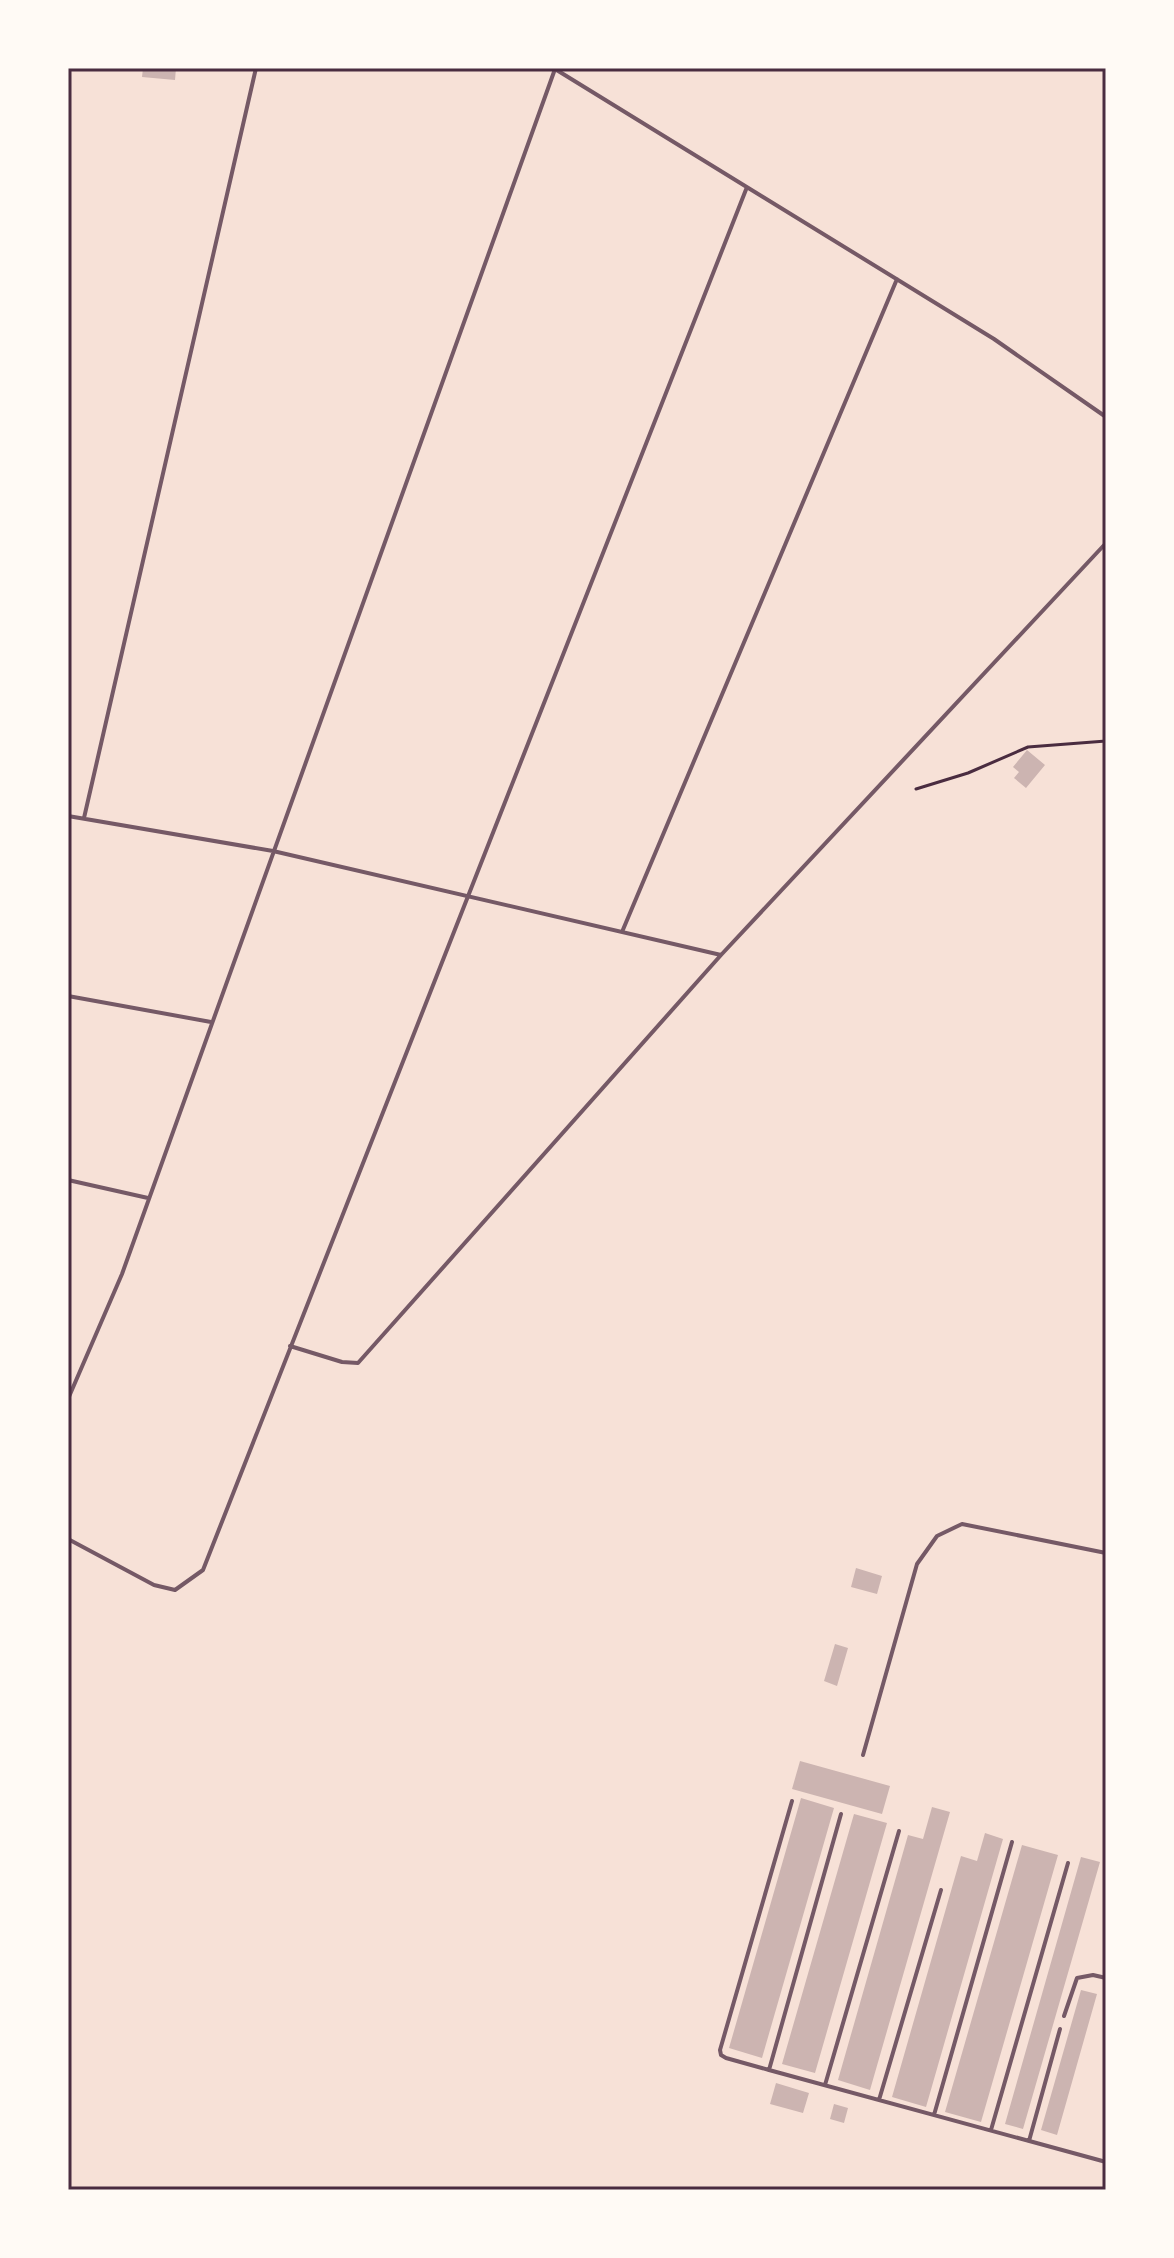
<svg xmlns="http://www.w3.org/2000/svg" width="1174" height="2258" font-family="'Noto Sans',sans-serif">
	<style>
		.building { fill: #ccb4b1 }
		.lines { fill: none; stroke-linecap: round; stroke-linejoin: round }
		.path { stroke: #4a2c40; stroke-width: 3 }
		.service { stroke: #755966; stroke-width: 4 }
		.neatline { fill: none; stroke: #4a2c40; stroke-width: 3 }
	</style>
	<rect width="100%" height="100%" fill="#f7e1d7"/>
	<path class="building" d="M143,68H176L175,80L142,77Z
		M1027,750L1045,765L1026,788L1014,778L1019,772L1013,767Z
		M856,1568L882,1576L877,1594L851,1587Z
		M835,1644L848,1648L837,1686L824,1681Z
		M800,1761L890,1786L882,1814L792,1789Z
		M801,1798L834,1808L762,2058L729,2048Z
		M932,1807L950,1812L870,2090L838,2080L908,1835L923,1839Z
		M854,1814L887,1823L815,2073L782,2064Z
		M985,1833L1003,1839L926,2107L892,2097L961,1856L977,1861Z
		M1022,1845L1058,1855L981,2122L945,2112Z
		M1081,1857L1100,1862L1023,2129L1005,2124Z
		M1081,1990L1097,1994L1057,2135L1041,2130Z
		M776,2083L809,2093L803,2113L770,2104Z
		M834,2104L848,2108L844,2123L830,2119Z"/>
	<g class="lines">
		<path class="path" d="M916,789L968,773L1028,747L1106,741"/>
		<path class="service" d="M545,68L555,69L994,339L1106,417
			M68,816L273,851L721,955L1106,543
			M84,818L256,68
			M622,932L897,279
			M68,996L211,1022
			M68,1180L148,1198
			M290,1346L342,1362L358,1363L721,955
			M68,1399L122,1274L555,69
			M68,1539L154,1585L175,1590L203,1570L747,187
			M863,1755L917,1564L937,1536L962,1524L1106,1553
			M841,1814L769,2070L1106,2162
			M1064,2016L1077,1978L1093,1975L1106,1978
			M769,2070L726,2058L721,2055L720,2050L792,1801
			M825,2085L899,1831
			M879,2100L941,1890
			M934,2115L1012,1842
			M991,2130L1068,1863
			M1029,2141L1060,2029"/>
	</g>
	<rect width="1174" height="2258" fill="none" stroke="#fffaf5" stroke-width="140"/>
	<rect x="70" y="70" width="1034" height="2118" class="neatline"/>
</svg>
